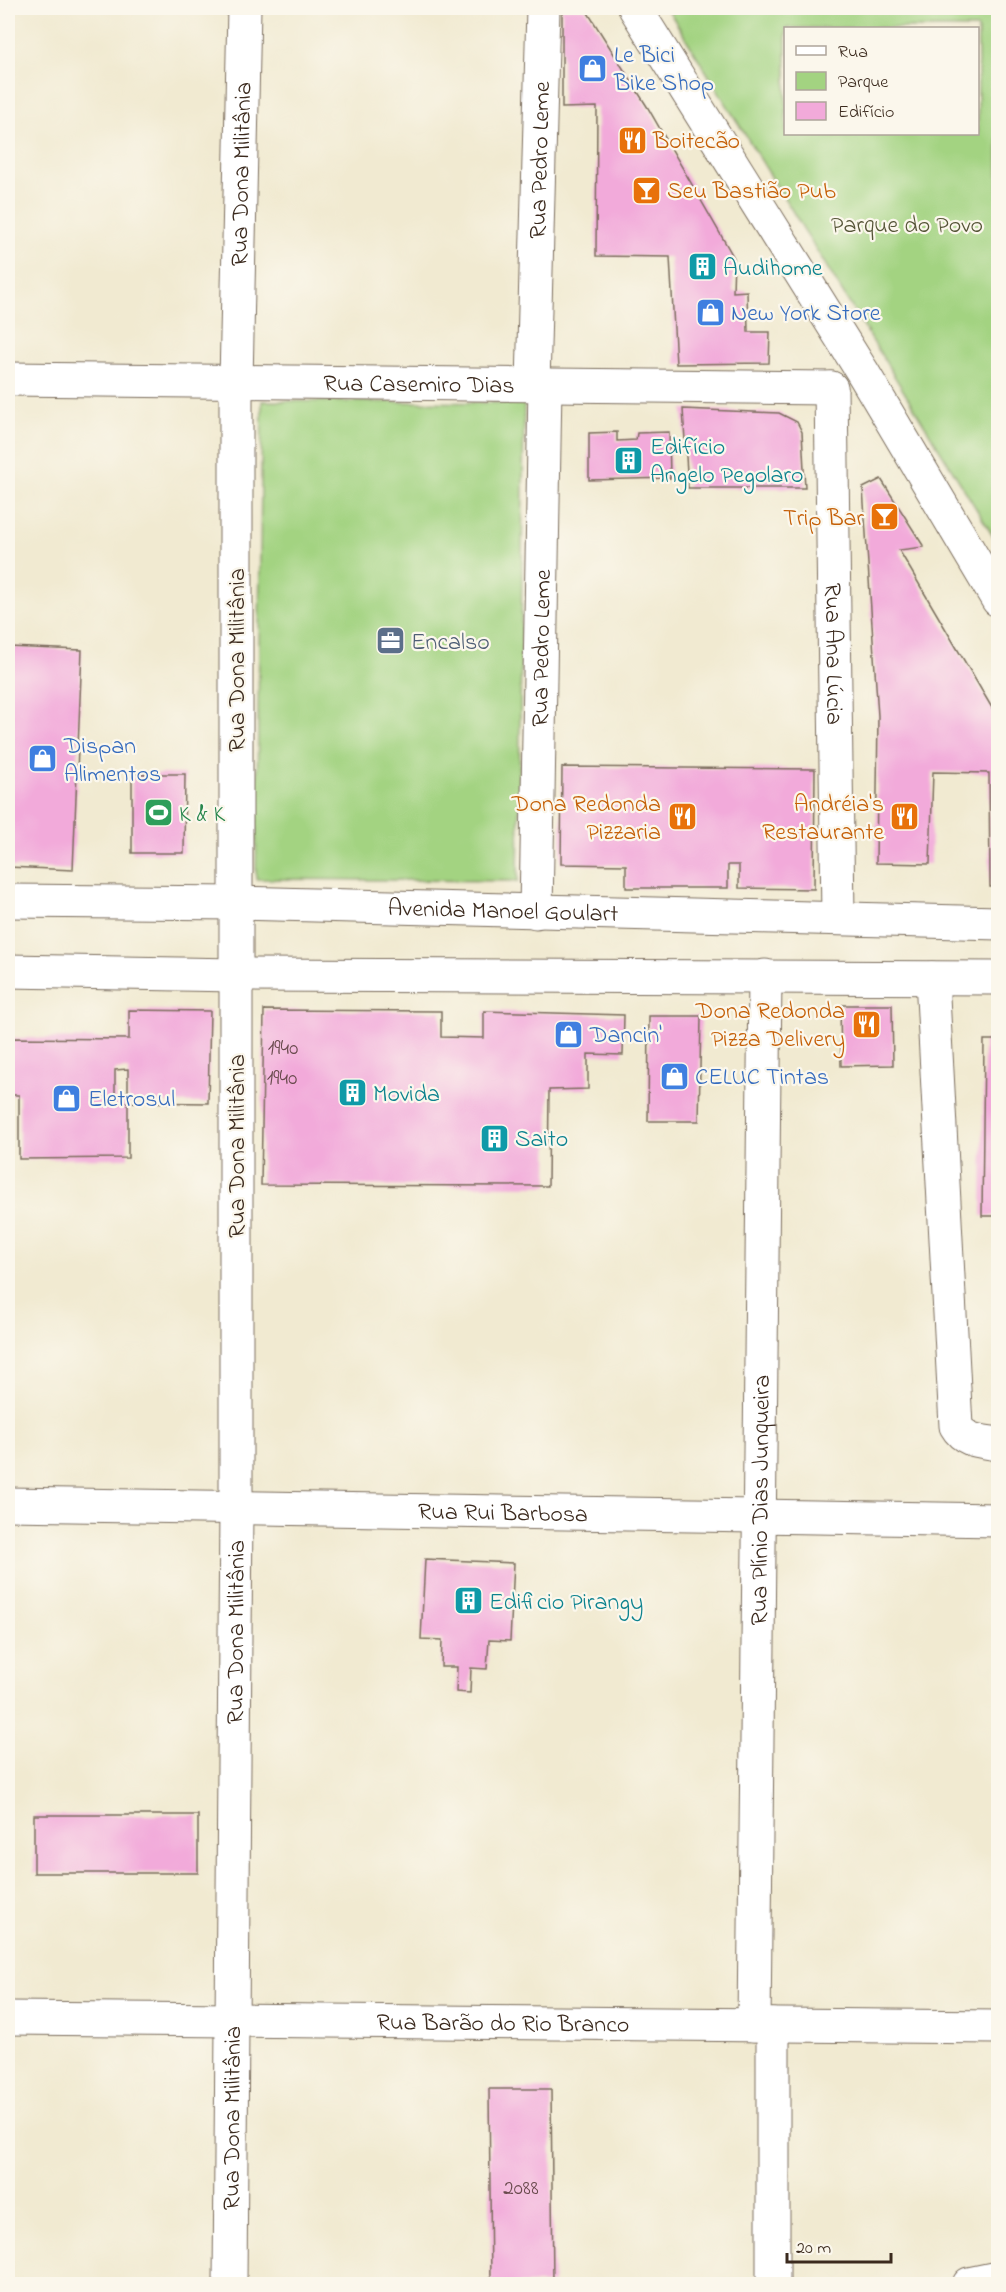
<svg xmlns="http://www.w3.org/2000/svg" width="1006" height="2292" font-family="'Indie Flower',sans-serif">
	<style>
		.green { fill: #a3d381; stroke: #6f7e50; stroke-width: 1.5; fill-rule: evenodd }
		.building { fill: #f2aada; fill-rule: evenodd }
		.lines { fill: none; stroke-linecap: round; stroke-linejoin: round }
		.minor-casing { stroke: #7b6d5d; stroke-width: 35 }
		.major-casing { stroke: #7b6d5d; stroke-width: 35 }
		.minor { stroke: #fff; stroke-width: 33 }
		.major { stroke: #fff; stroke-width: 33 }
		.labels { text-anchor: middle; stroke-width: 4.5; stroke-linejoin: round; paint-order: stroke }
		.number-label { font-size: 21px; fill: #694a4d }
		.shop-label { font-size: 24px; fill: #366cbe; stroke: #fbf7ec; text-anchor: start }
		.food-label { font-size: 24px; fill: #c56008; stroke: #fbf7ec; text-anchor: end }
		.street-label { font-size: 24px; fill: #3b2a1e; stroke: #fbf7ec }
		.park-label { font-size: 24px; fill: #555437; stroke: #fbf7ec }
		.culture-label { font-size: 24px; fill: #0d838f; stroke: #fbf7ec; text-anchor: start }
		.service-label { font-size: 24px; fill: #4e5e75; stroke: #fbf7ec; text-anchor: start }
		.leisure-label { font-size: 24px; fill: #27864d; stroke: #fbf7ec; text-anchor: start }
	</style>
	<rect width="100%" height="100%" fill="#fbf7ec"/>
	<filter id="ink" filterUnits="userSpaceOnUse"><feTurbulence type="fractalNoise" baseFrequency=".0167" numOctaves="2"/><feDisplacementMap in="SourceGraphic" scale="12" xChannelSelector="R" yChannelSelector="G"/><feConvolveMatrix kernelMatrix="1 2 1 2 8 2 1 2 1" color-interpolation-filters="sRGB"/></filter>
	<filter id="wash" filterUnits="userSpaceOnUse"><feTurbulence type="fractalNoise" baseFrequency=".008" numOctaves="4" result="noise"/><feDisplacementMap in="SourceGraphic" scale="24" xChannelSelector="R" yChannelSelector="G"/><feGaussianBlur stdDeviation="1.35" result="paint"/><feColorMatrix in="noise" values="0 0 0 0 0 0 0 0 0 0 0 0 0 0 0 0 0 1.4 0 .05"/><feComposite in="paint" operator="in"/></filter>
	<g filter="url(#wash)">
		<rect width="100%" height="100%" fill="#f1ead1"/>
		<path class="green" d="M667,8H998V544ZM786,28H978V134H786Z
			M262,401L524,403L518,881L256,879Z"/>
		<g id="blocks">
			<path class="building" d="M562,8H585L648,108L734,258L733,292L747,291L748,332H770L769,363L676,364L670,257L596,256L597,107L562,108Z
				M683,409L779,413L797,422L802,432L805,488H688Z
				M617,432V441L636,440L637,433L669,432L670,478L589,480V433Z
				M881,479L924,547L899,550L998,718V887H990L989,773L933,772L930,864L876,863L878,716L863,488Z
				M8,647L82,650L73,870L8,867Z
				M562,767L815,769L814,889L739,888V865H728V888H626V865L561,864Z
				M132,774H185L184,853H132Z
				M840,1005H892L893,1065L841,1066Z
				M129,1010L210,1011L208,1103L128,1102V1158L19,1159V1095H8V1038L129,1039ZM128,1069V1102H115V1070Z
				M264,1010L441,1011V1037L484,1038V1011L624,1015L623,1055L588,1054V1089L549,1090L548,1186L261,1185Z
				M649,1016H701L699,1121H648Z
				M984,1040H998V1216H982Z
				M425,1559L514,1563L510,1641L489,1640L487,1669L471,1668L470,1693L456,1692L457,1667H441L442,1640L421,1639Z
				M34,1815H198V1873H34Z
				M489,2089H551L553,2284H491Z"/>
		</g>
	</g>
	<g filter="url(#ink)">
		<use href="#blocks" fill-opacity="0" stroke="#7b6d5d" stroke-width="1.5"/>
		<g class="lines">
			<defs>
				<g id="minor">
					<path d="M635,8L862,371L998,600"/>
					<path id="s1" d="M8,379L831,388"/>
					<path id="s2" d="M533,384L543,8"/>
					<path id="s3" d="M831,388L838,917"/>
					<path id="s4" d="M536,912L545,385"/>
					<path d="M932,978L956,1426C965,1442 981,1441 998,1444"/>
					<path id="s5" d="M8,1504L998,1520"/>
					<path id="s6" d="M8,2018L998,2027"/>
					<path id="s7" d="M754,2025L765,976"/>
					<path d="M773,2025V2284"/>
					<path id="s8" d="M230,2284L236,1507V382L244,8"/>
					<path d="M969,2284L998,2278"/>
				</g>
				<g id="major">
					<path id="s9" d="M8,901L237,903L998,923"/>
					<path d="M8,971L236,975L998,978"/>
				</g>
			</defs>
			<use href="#minor" class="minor-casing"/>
			<use href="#major" class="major-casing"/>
			<use href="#minor" class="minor"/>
			<use href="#major" class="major"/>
		</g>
	</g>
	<defs>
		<symbol id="shop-square" viewBox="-11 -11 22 22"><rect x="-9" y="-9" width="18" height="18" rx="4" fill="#3f7fe0" stroke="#fbf7ec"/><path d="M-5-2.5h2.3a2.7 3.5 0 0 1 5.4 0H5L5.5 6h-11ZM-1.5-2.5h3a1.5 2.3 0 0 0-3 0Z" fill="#fff"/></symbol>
		<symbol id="restaurant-square" viewBox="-11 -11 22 22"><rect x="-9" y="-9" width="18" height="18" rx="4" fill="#e8710a" stroke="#fbf7ec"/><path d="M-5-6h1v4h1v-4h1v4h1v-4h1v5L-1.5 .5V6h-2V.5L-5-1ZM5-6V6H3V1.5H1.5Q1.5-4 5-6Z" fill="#fff"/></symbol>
		<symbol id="bar-square" viewBox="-11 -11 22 22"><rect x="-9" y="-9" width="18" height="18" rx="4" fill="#e8710a" stroke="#fbf7ec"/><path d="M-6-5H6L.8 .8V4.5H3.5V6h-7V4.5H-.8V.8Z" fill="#fff"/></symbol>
		<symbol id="building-square" viewBox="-11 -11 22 22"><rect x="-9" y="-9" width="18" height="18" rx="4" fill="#0f9aa8" stroke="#fbf7ec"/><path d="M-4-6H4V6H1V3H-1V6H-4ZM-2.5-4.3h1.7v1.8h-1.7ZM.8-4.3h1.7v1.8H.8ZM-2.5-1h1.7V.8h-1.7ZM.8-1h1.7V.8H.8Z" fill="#fff"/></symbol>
		<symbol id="office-square" viewBox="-11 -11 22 22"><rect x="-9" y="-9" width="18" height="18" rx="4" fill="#5c6f8a" stroke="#fbf7ec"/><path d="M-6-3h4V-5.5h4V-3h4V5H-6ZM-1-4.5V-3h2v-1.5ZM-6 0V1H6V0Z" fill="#fff"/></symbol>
		<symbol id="stadium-square" viewBox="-11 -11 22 22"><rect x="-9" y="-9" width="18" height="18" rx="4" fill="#2e9e5b" stroke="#fbf7ec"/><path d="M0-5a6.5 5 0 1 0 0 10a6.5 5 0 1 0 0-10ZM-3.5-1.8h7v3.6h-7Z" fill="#fff"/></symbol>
	</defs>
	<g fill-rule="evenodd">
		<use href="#shop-square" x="576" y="52" width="33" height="33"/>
		<use href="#restaurant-square" x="616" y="124" width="33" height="33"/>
		<use href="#bar-square" x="630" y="174" width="33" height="33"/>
		<use href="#building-square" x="686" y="250" width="33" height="33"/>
		<use href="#shop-square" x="694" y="296" width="33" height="33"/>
		<use href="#building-square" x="612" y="444" width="33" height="33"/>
		<use href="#bar-square" x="868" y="500" width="33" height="33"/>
		<use href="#office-square" x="374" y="624" width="33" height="33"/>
		<use href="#shop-square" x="26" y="742" width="33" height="33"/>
		<use href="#stadium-square" x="142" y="796" width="33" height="33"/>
		<use href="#restaurant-square" x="666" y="800" width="33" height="33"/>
		<use href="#restaurant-square" x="888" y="800" width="33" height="33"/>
		<use href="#restaurant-square" x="850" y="1008" width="33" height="33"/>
		<use href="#shop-square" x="552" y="1018" width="33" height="33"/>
		<use href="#shop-square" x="658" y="1060" width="33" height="33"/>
		<use href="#building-square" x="336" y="1076" width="33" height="33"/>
		<use href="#shop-square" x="50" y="1082" width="33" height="33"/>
		<use href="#building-square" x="478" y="1122" width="33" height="33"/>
		<use href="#building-square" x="452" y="1584" width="33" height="33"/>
	</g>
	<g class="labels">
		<g class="number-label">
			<text x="283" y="1054">1940</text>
			<text x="282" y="1084">1940</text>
			<text x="521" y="2194">2088</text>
		</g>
		<g class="shop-label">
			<text x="614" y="62">Le Bici<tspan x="614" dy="28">Bike Shop</tspan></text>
			<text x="731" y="320">New York Store</text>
			<text x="64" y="753">Dispan<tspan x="64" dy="28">Alimentos</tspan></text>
			<text x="590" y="1042">Dancin'</text>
			<text x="695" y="1084">CELUC Tintas</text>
			<text x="88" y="1106">Eletrosul</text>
		</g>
		<g class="food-label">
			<text x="653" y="148" text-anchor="start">Boitecão</text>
			<text x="667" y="198" text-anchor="start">Seu Bastião Pub</text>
			<text x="864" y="525">Trip Bar</text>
			<text x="661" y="811">Dona Redonda<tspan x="661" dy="28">Pizzaria</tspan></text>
			<text x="884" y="811">Andréia's<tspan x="884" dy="28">Restaurante</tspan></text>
			<text x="845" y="1018">Dona Redonda<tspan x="845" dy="28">Pizza Delivery</tspan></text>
		</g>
		<g class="street-label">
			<text dy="8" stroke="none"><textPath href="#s2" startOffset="224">Rua Pedro Leme</textPath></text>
			<text dy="8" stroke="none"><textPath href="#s8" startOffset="2110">Rua Dona Militânia</textPath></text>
			<text dy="8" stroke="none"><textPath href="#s1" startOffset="411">Rua Casemiro Dias</textPath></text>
			<text dy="8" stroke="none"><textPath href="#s4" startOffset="264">Rua Pedro Leme</textPath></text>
			<text dy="8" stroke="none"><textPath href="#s3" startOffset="266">Rua Ana Lúcia</textPath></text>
			<text transform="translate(236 660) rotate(-90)" y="8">Rua Dona Militânia</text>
			<text dy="8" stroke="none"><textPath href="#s9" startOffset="495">Avenida Manoel Goulart</textPath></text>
			<text transform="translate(236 1146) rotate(-90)" y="8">Rua Dona Militânia</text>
			<text dy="8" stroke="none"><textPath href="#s7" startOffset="525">Rua Plínio Dias Junqueira</textPath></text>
			<text dy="8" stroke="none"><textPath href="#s5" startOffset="495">Rua Rui Barbosa</textPath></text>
			<text dy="8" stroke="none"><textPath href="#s8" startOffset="652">Rua Dona Militânia</textPath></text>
			<text dy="8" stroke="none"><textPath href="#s6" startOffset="495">Rua Barão do Rio Branco</textPath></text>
			<text dy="8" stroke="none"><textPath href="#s8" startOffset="166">Rua Dona Militânia</textPath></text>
		</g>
		<g class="park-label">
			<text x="907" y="232">Parque do Povo</text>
		</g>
		<g class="culture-label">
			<text x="723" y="275">Audihome</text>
			<text x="650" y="454">Edifício<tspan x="650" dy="28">Angelo Pegolaro</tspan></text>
			<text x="373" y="1101">Movida</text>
			<text x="515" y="1146">Saito</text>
			<text x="489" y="1609">Edificio Pirangy</text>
		</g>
		<g class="service-label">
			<text x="411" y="649">Encalso</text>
		</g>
		<g class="leisure-label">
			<text x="179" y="821">K &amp; K</text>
		</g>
	</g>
	<rect width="1006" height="2292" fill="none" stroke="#fbf7ec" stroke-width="30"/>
	<rect x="784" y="27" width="195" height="108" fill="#fbf7ec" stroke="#aea59a" stroke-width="1.5"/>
	<rect x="796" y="46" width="30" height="9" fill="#ffffff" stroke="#aea59a" stroke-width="1.5"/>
	<text x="838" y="57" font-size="18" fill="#3b2a1e">Rua</text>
	<rect x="796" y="72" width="30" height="18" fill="#a3d381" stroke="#aea59a" stroke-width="1.5"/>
	<text x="838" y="87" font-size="18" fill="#3b2a1e">Parque</text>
	<rect x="796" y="102" width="30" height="18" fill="#f2aada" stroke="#aea59a" stroke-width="1.5"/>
	<text x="838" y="117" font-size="18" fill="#3b2a1e">Edifício</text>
	<path d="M787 2253v9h104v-9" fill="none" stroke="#3b2a1e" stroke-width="3"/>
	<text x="796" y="2253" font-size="18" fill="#3b2a1e" stroke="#fbf7ec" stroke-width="4.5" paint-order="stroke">20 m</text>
</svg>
